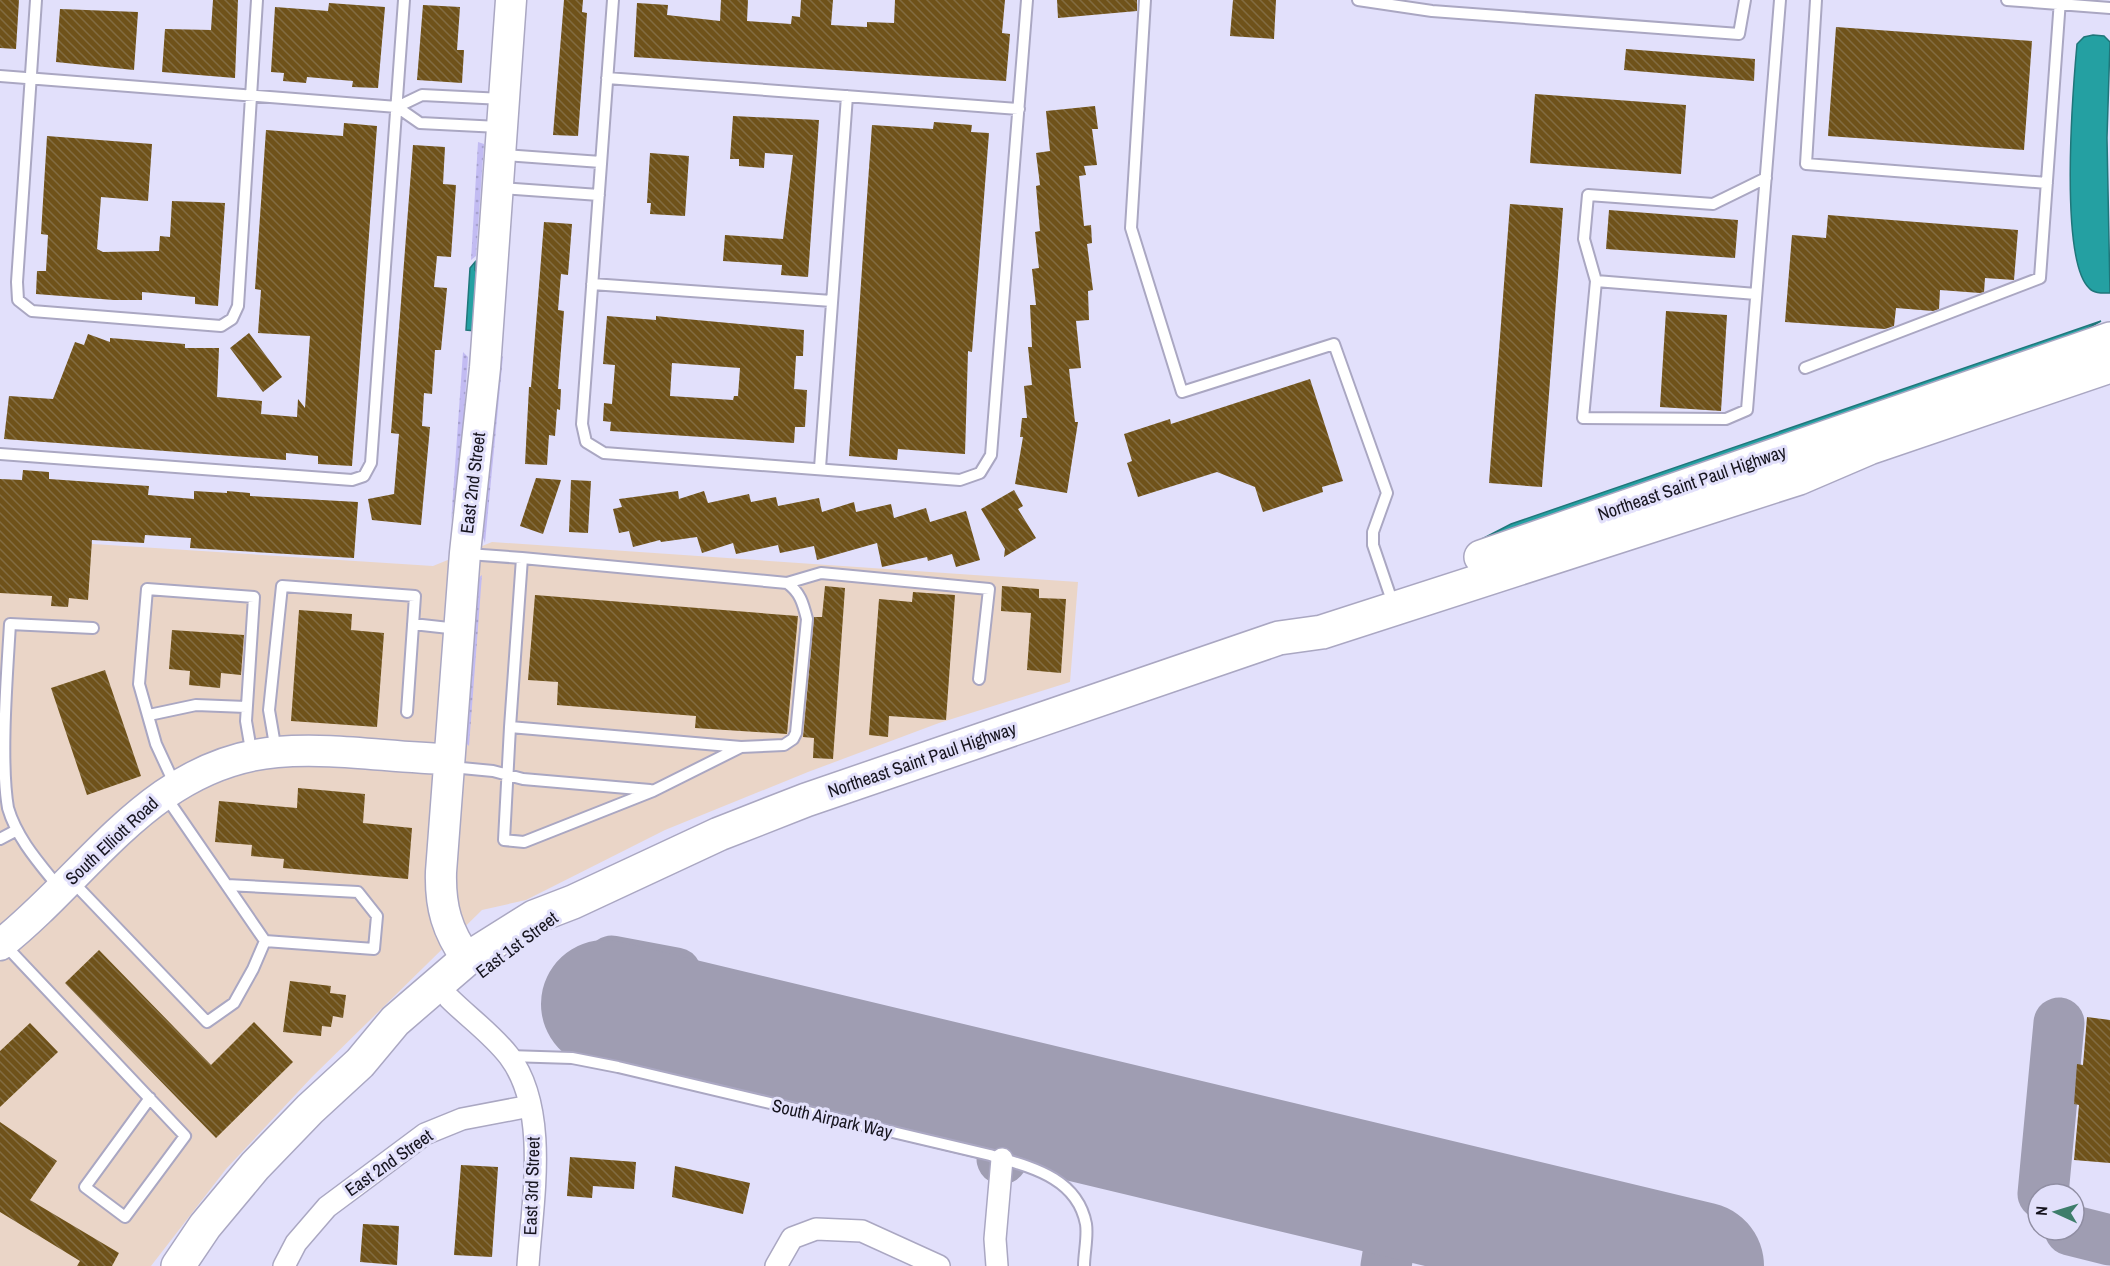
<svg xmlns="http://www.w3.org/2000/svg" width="2110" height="1266" font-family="'Archivo Narrow',sans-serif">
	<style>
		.commercial { fill: #ead5c7 }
		.grass { fill: url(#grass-dots) }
		.water { fill: #24a0a2; stroke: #20767a; stroke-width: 1.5 }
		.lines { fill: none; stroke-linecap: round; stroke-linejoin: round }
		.taxiway { stroke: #9f9db2; stroke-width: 51 }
		.runway { stroke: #9f9db2; stroke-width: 128 }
		.building { fill: url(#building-back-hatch); fill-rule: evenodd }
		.lane-casing { stroke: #aaa7c2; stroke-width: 14 }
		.street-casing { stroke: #aaa7c2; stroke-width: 24 }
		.secondary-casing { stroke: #aaa7c2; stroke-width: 33 }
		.primary-casing { stroke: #aaa7c2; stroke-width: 36 }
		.lane { stroke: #fff; stroke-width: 10 }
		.street { stroke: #fff; stroke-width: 21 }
		.secondary { stroke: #fff; stroke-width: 30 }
		.primary { stroke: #fff; stroke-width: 33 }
		.labels { text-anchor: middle; stroke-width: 6; stroke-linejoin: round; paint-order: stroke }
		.street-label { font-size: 18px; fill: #16141e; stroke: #e2e0fb }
	</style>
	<defs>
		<pattern id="grass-dots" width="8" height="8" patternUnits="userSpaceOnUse" patternTransform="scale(1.5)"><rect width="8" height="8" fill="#c2bbf2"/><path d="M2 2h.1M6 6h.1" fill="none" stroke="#a6a0cf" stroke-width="1.8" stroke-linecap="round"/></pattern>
		<pattern id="building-back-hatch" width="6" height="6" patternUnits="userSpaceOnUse" patternTransform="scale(1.5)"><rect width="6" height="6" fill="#6f521a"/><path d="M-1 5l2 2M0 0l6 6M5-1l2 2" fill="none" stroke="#826c42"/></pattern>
	</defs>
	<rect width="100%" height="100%" fill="#e2e0fb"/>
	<path class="commercial" d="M0,538L433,566L492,542L1078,582L1070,682L939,723L808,772L665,830L526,900L482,910L312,1077L226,1169L151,1266H0Z"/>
	<path class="grass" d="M478,142L484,144L476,256L471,260Z
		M463,352L468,357L461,458L451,523Z
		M503,356L485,543L481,532L498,360Z
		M482,575L469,746L465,742L476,580Z"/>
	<path class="water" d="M2093,35L2104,36L2110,42L2107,138L2110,293C2103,293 2094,294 2089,288C2059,259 2073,88 2077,44L2084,37Z
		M475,262V270L479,276L475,331L466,330L470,268Z
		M2101,321L2081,332L1482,539L1511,524Z"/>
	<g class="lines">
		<path class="taxiway" d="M605,1004L598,987L602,968L612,961L676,973L685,991L695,1025
			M1002,1159L1012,1101
			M2043,1194L2059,1023
			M2070,1230L2110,1240
			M1386,1266L1398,1194
			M1658,1266L1660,1256"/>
		<path class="runway" d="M605,1004L1700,1266"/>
	</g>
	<path class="building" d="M0,0H19L16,49L0,48Z
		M213,0H238L235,78L162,72L165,29L211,30Z
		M564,0H583L582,12L587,13L578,136L553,135Z
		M721,0H748L747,21L791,24L792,16L800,17L801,0H833L831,25L867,27V22L894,23L895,0H1005L1002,33L1010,34L1006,81L634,57L637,3L668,5L667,15L720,21Z
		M1057,0H1137V11L1058,18Z
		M1233,0H1276L1274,39L1230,36Z
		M329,3L385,7L378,88L352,87L353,81L307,77L306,83L283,81L284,73L271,72L275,7L328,11Z
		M423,5L460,7L457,50H464L462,83L417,80Z
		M60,9L138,12L134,70L56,62Z
		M1836,27L2032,41L2024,150L1828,136Z
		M1626,49L1755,59L1754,81L1624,70Z
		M1535,94L1686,105L1681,174L1530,163Z
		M1095,106L1098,129H1092L1097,165L1084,166L1086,175L1079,176L1084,226L1091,225L1092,243L1087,244L1093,290L1088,291L1089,320L1076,321L1081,368L1069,369L1075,422H1078L1067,493L1015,484L1023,437H1020L1022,418H1027L1024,386L1032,385L1028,347H1032L1030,305H1036L1032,269L1039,268L1035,232L1040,231L1036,186L1040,185L1036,153L1050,151L1046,111Z
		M733,116L819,120L808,277L781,275L782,265L723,261L725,235L783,239L793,155L765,153L764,168L739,166V159H730Z
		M934,122L972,125L971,132L989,133L972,352L968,351L965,454L898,449L897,460L849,456L872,125L933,129Z
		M344,123L377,126L352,466L318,464V456L286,453V460L4,439L9,396L53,399L75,342L84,345L88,334L110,342V338L185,344V348H219L217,397L262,401L261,414L297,417L298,399L305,408L310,336L258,333L261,290L255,289L266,130L343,136Z
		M47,136L152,144L148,201L101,197L97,249L103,252L159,251L160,236L170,237L172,201L225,203L218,306L195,304V297L142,292V300H114L36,294L37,271H46L48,235L41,234Z
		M413,145L445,147L443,184L456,185L451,257L437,256L434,287L447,288L441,350H435L432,394L424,393L422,426L430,427L421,525L372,520L368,499L394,494L399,434L391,433Z
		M650,153L689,156L685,216L650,214L651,203H647Z
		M1510,204L1563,208L1542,487L1489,483Z
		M1609,210L1738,220L1735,258L1606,249Z
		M1828,215L2018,230L2014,280L1985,278L1984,292L1980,293L1940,290L1939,309L1933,311L1896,308L1894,326L1885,329L1785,322L1792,235L1826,238Z
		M544,222L572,224L568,275L561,274L558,310L564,311L558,389H561L560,410L557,409L555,436L549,435L547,465L525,464L529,387H531Z
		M1666,311L1727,315L1721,411L1660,407Z
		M607,316L656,320V316L675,318L804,330L803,356H796L794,389L807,390L805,427H795L794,443L610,431L611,422L603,421L604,403L612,404L615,365L603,364ZM672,363L740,368L738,396H734L733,400L670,396Z
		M249,333L282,377L263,392L230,348Z
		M1310,379L1343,481L1322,487L1323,492L1263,512L1255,487L1217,472L1138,497L1127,463L1132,461L1124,434L1170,419L1171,424Z
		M23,470L49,472V479L149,486L148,495L194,499V491L227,493V491L250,493V496L358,502L354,558L190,548L191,538L145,535L144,543L92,540L88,600L69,598L68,607L51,606L52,596L0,593V479L22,480Z
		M536,478L561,480L543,534L520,526Z
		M571,480L591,481L588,533L569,532Z
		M1014,490L1023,506L1018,509L1036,538L1004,557L1005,549L981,509Z
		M678,491L679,499L704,491L708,503L749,494L751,502L776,497L778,506L819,498L822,512L854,502L856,512L891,504L894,518L926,508L930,522L966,511L980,560L956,567L952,554L928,561L927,557L882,567L877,543L817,560L814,546L780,553L778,545L736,554L733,543L702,553L697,537L661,542L660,540L633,547L629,531L619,533L613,509L622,507L619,499Z
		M825,586L845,588L833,759L813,758L814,738L803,737L814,617H822Z
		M1002,586L1039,589V598L1066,599L1061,673L1027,670L1031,613L1001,611Z
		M913,592L955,595L946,720L889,716L888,737L869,735L879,599L912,602Z
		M535,595L798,616L787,734L695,728L696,716L557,705L558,682L528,680Z
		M299,610L352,614L351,630L384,633L377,727L291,721Z
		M172,630L244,635L241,675L221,673L220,688L189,685L190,671L169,669Z
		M105,670L141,776L87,795L51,688Z
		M298,788L365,794L363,823L412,828L408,879L283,868L284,859L251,856L252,845L215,842L219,801L297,808Z
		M99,950L211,1065L254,1022L293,1062L216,1138L65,983Z
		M290,981L331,986L330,993L346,995L343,1018L333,1016L331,1027L322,1026L321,1036L283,1032Z
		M2087,1017L2110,1020V1163L2074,1160L2079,1105L2074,1104L2077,1064L2083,1065Z
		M30,1023L58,1052L0,1107V1051Z
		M0,1122L57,1161L30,1200L119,1253L112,1266H77L80,1261L0,1212Z
		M570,1157L636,1162L634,1189L593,1186L592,1198L567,1196Z
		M461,1165L498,1167L492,1257L454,1255Z
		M675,1166L750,1183L743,1214L672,1197Z
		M363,1224L399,1226L397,1265L360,1262Z"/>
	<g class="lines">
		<defs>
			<path id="lane" d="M36,0L17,282L18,300L32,311L221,326L232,319L238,306L257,0
				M613,0L582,424L586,442L604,453L960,480L980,473L991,455L1027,0
				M1145,0L1131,228L1182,392L1334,344L1387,493L1373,532V545L1389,592
				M1358,0L1432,11L1739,34L1745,0
				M1816,0L1806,164L2047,183
				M2007,0L2110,8
				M0,76L397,107L422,95L503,99
				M607,78L1019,109
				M397,107L420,123L499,127
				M503,155L601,162
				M500,188L599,195
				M1596,281L1584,239L1588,195L1713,204L1766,178
				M592,284L832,301
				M1756,294L1596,281L1583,418L1726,419L1747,410L1780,0
				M1805,368L2040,278L2060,0
				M0,454L352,480L364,476L371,463L404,0
				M820,468L847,96
				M468,554L522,558L787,583C800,592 803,603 807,619L796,733L793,739L784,745L741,747L510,727L522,558
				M787,583L821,573L989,589L979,679
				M413,624L458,629
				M149,715L196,705L246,707
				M510,727L504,840L524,842L653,791L741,747
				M276,751L269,710L282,586L415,596L407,712
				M451,767L493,771L523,779L650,790
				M175,785L156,744L139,684L147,589L254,597L246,721L252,756
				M0,839L17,830
				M71,880L207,1022L234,1003L253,969L265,941L166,797
				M227,885L358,892L377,916L374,949L265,941
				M60,889C40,864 17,839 8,808C0,761 7,675 10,624L93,628
				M3,943L185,1136L125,1217L85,1187L150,1098
				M509,1056L572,1058L618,1067L990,1155C1030,1167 1077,1177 1086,1224C1088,1237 1084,1253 1084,1266"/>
			<path id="street" d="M449,998C468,1017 492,1034 509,1056C550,1110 532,1203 528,1266
				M284,1266L296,1243L327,1207L425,1134L462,1119L530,1106
				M776,1266L792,1238L816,1229L862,1231L939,1266
				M997,1266L995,1239L1002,1159"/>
			<path id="secondary" d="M0,945C90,874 151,763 277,752C334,747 392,758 449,759
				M467,959C447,931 440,907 441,872L465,553L485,368L511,0"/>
			<path id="primary" d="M1481,557L2110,339
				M178,1266L205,1226L255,1166L310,1109L360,1063L395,1021L467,959L534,917L573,902L719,834L806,800L1279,638L1322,632L1799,478L1869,448L2110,366"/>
		</defs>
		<use href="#lane" class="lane-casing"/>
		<use href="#street" class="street-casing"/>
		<use href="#secondary" class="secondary-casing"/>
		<use href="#primary" class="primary-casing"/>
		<use href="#lane" class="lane"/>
		<use href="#street" class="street"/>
		<use href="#secondary" class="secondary"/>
		<use href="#primary" class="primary"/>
	</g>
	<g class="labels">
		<g class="street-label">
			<text transform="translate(473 483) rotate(-83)" y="6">East 2nd Street</text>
			<text transform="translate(1692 483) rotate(-19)" y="6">Northeast Saint Paul Highway</text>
			<text transform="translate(922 760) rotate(-19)" y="6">Northeast Saint Paul Highway</text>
			<text transform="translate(112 841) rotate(-43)" y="6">South Elliott Road</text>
			<text transform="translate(517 945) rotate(-37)" y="6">East 1st Street</text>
			<text transform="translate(832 1119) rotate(13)" y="6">South Airpark Way</text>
			<text transform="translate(389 1163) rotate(-35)" y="6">East 2nd Street</text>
			<text transform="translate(532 1186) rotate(-88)" y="6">East 3rd Street</text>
		</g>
	</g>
	<g transform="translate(2056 1212) rotate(274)"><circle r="28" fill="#e2e0fb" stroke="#908ea3" stroke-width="1.5"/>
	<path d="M0-4.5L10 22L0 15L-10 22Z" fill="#3e7d6b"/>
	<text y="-9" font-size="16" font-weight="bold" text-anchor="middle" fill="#16141e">N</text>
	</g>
</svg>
